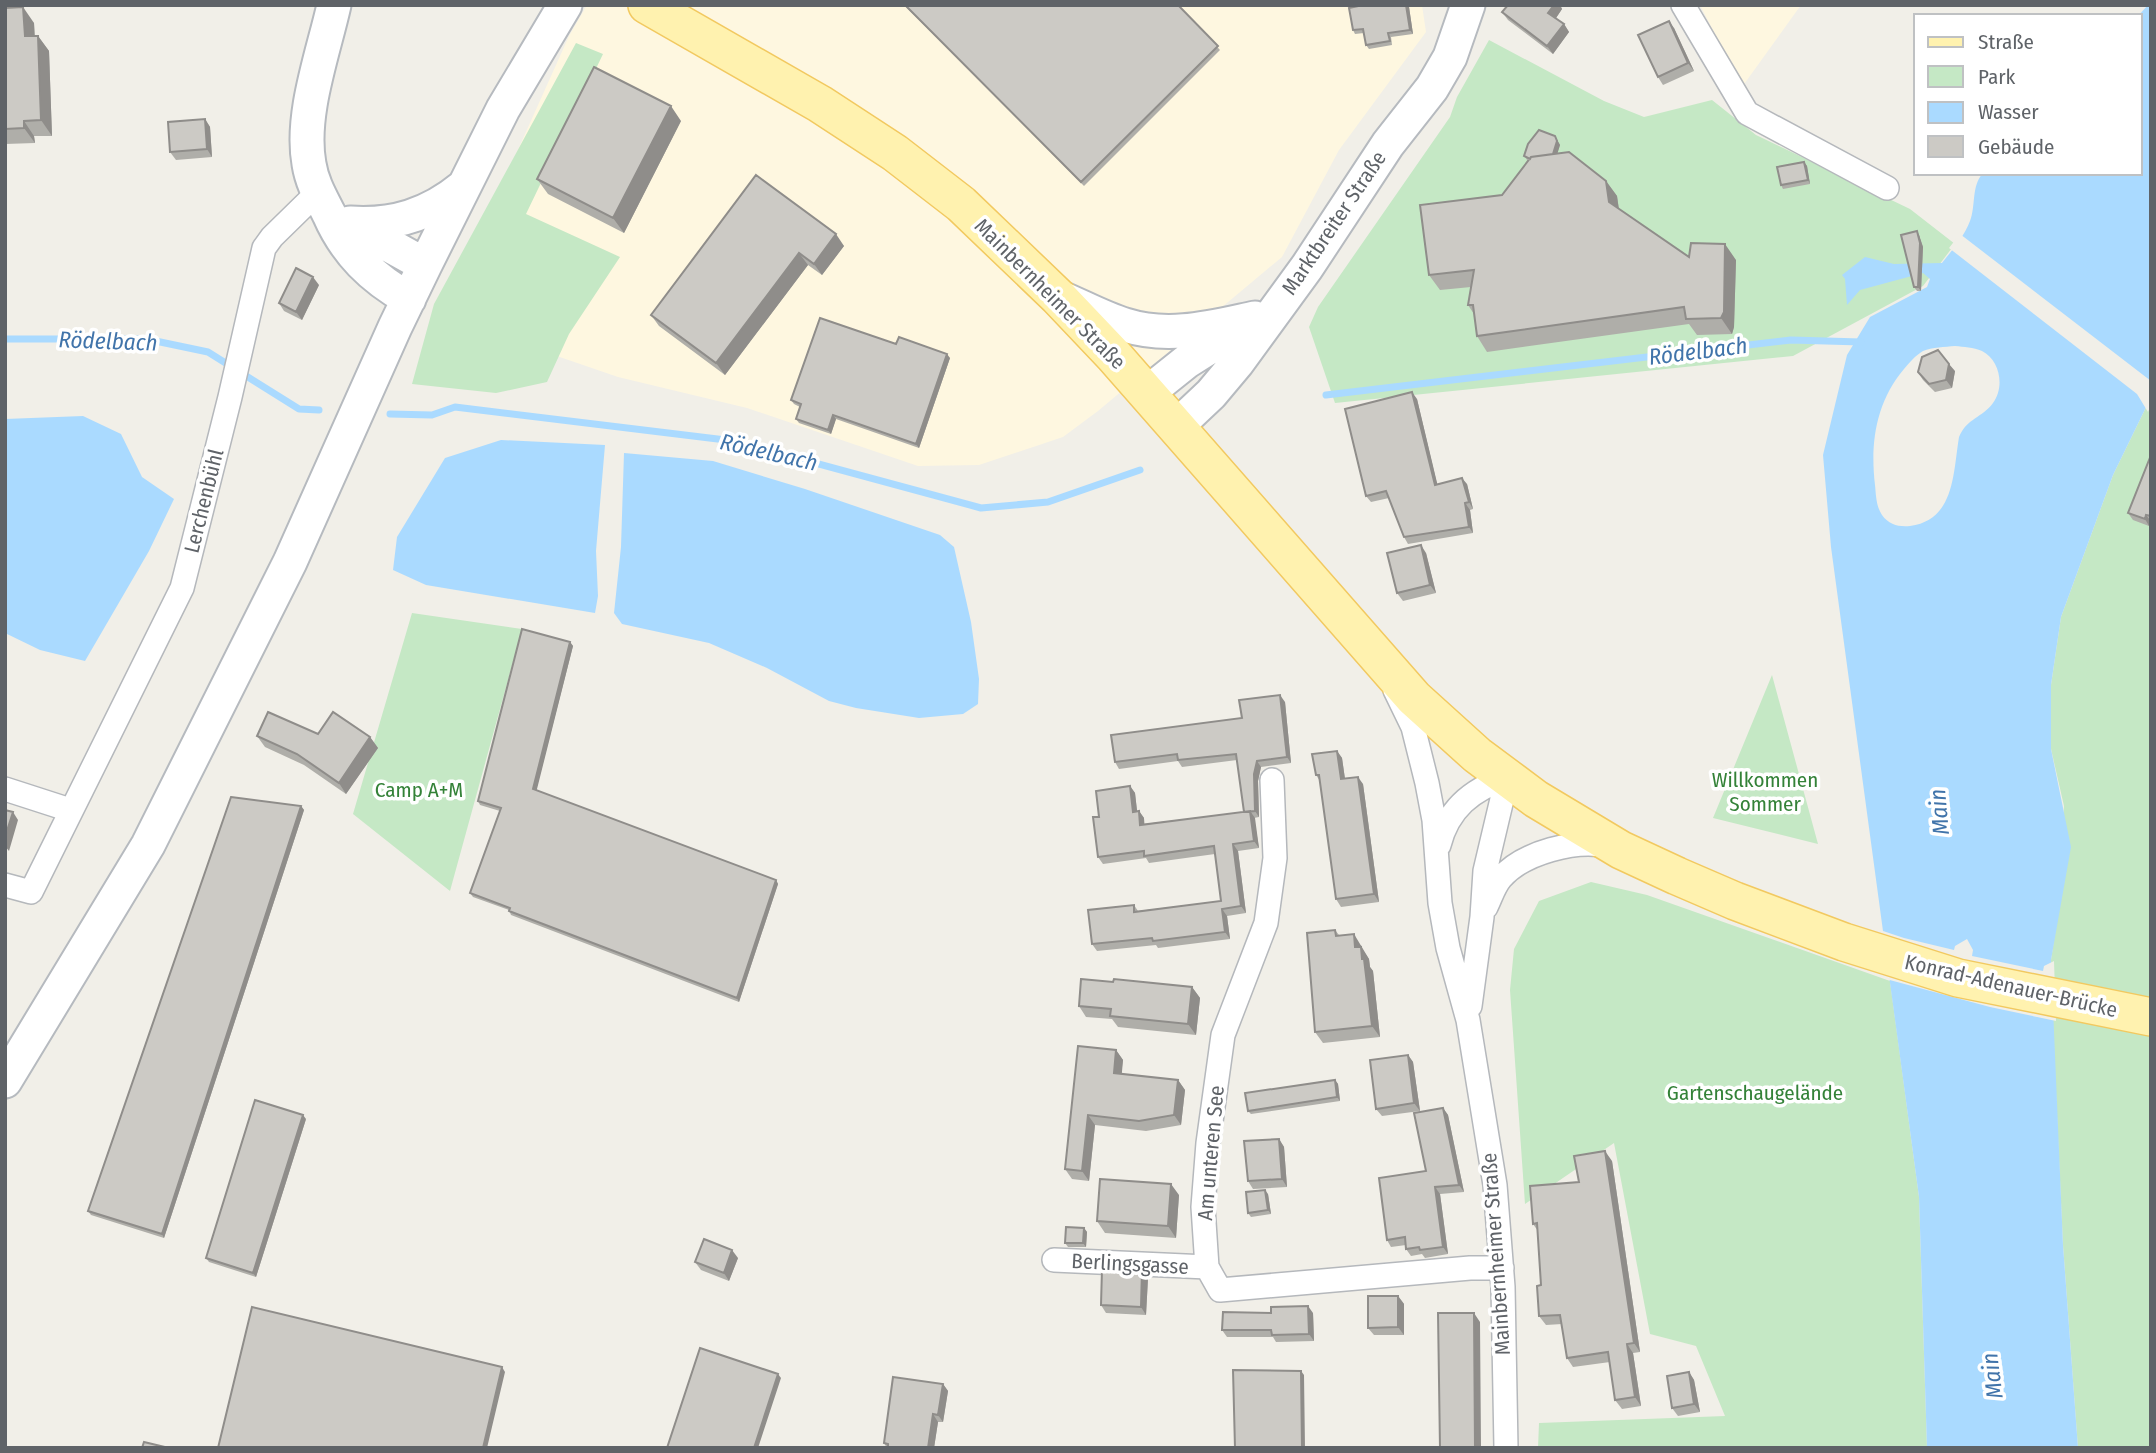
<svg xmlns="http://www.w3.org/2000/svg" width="2156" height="1453" font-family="'Fira Sans Condensed',sans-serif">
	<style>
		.commercial { fill: #fef7e0 }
		.green { fill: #c5e8c5 }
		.water { fill: #aadaff; fill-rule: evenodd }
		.pier { fill: #f1efe8 }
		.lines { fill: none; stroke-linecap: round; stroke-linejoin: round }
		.stream { stroke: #aadaff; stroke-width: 7 }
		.minor-casing { stroke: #b5b8bc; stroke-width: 26 }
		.secondary-casing { stroke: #b6babf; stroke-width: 37 }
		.primary-casing { stroke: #f2c960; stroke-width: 40 }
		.minor { stroke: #fff; stroke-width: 23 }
		.secondary { stroke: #fff; stroke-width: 33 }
		.primary { stroke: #fff2af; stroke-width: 37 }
		.wall { fill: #afaea9 }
		.shaded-wall { fill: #8f8d8a }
		.building { fill: #cccac5; stroke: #8f8d8a; stroke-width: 2 }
		.labels { text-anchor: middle; stroke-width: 7; stroke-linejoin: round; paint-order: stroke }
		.street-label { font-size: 21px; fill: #5f6368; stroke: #fff }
		.park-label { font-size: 21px; fill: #348238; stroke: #fff }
		.water-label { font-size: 23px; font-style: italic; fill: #4174aa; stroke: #fff }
	</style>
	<rect width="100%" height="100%" fill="#f1efe8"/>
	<path class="commercial" d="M587,5H1422L1426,32L1339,150L1282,257L1098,411L1063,437L979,465L918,466L747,408L618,377L443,317L569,36Z
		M1700,5H1801L1742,87Z"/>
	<path class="green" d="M1489,40L1604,101L1644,117L1712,100L1756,135L1910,209L1955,244L1923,286L1793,356L1335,403L1309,327L1318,307L1450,117L1457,97Z
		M576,43L603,54L526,214L620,257L569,334L547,382L496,393L412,384L434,304Z
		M2151,397V1448H2078L2063,1245L2053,1030L2051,960L2057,919L2064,806L2051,749V685L2061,617L2113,475Z
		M412,613L522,629L450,891L353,814Z
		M1772,675L1818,844L1713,818Z
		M1591,882L1647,895L1890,981L1919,1197L1927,1448H1538L1539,1423L1725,1416L1696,1346L1650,1334L1614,1143L1525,1204L1510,990L1514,949L1539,901Z"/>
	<path class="water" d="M2148,5H2151V397L2113,475L2061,617L2051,685V749L2071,847L2051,960L2063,1245L2078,1448H1927L1919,1197L1831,547L1823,455L1847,355L1870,317L1927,287L1930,279L1923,273L1860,290L1847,305L1845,279L1842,275L1865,257L1894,264L1942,263C1952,250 1964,237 1970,221C1976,206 1971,186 1983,173H2140V16H2138ZM1955,346C1964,347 1973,347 1982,351C2000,360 2005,387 1993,403C1982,418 1967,418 1959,437C1953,473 1955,520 1910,526C1899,527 1889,525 1882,515C1876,506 1876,495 1875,485C1870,443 1876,402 1904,369C1909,363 1916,355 1923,351C1932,347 1945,347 1955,346Z
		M83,416L121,434L142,477L174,499L149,551L85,661L40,650L5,633V419Z
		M501,440L605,445L596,551L598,596L595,613L426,585L393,570L397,537L445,458Z
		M624,453L713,461L805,489L940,535L954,547L971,622L979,679L978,704L963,714L919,718L856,708L829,701L767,668L709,643L622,624L614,613L621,547Z"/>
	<path class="pier" d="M1960,234L2151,381V405L2148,412L2137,394L1949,248Z
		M1880,930L1904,938L1954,950L1955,946L1967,939L1973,950L1972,956L2043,971L2044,966L2054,961L2056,1021L1990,1007L1886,979Z"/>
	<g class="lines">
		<path class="stream" d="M5,339H146L208,352L299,409L319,410
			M1326,395L1791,340L1861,342
			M390,414L432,415L455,407L734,441L981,508L1048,502L1140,470"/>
		<defs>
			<path id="minor" d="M1683,5L1747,113L1887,188
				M1395,690L1413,727L1427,783L1434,820L1440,903L1448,948L1468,1020L1495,1185L1503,1287L1506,1448
				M1272,780L1275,858L1266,923L1223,1035L1208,1143L1203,1207L1207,1267L1220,1290L1470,1268H1502
				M5,789L70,810
				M1439,845C1448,809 1472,789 1507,778
				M5,885L31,892L182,588L230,397L264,248L272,237L318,192
				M1486,907C1491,897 1494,886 1501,878C1524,852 1576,839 1608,846
				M1470,1006L1482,917L1485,871L1507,778
				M1054,1260L1207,1267"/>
			<path id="secondary" d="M334,5C323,54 300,115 309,164C312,183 321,198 329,214C346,253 372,278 409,299
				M350,223C393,226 429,215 463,187
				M351,224L425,265
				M1059,297C1081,306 1102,318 1125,325C1169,339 1212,327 1255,318
				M1146,394L1186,362L1238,329
				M1176,427L1211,394L1237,363L1307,267L1388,144L1432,88L1450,57L1468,5
				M5,1081L148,845L290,562L395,327L425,265L503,109L565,5"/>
			<path id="primary" d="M647,5L820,104L895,153L961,204L1058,297L1114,356L1414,698L1477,755L1536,799L1621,850L1677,876L1735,901L1844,942L1958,978L2151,1017"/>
		</defs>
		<use href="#minor" class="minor-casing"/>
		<use href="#secondary" class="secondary-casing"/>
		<use href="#primary" class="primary-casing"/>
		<use href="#minor" class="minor"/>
		<use href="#secondary" class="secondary"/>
		<use href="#primary" class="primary"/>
	</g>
	<path class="wall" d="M904,5H1178L1220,50L1084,186Z
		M1508,5H1560L1562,9L1556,18L1564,24L1569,32L1553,54L1508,20L1502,12Z
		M1386,6L1409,7L1413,34L1391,37L1392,45L1369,49L1366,45L1364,33L1355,34L1353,30Z
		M5,8L34,23L35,36H38L49,51L52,136H34L35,143L5,144Z
		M1674,28L1694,71L1663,85L1658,77Z
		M205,119L210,127L212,157L176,160L170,152Z
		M681,121L624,233L548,194L537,179Z
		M1555,136L1560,145L1557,154L1606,181L1617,196L1619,209L1689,257L1736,260L1734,327L1732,334L1697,335L1689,324L1487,352L1477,336L1474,314L1468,305L1471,287L1440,290L1429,275L1502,195L1528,161L1524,156Z
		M1804,162L1807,166L1810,184L1783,189L1781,185Z
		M756,175L844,246L822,275L808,265L725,375L659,326L651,315Z
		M1919,235L1923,247L1921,291H1917L1914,287Z
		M319,285L302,320L284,311L279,303Z
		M896,344L950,358L919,448L836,419L831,434L799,423L796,419L800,407L794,404L791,400Z
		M1955,371L1952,388L1935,392L1923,380L1918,372Z
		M1417,399L1437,484H1467L1473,509L1470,510L1473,533L1408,544L1404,537L1389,498L1371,502L1366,496Z
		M2151,455V523L2149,526L2133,520L2128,513Z
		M1426,553L1436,593L1403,601L1397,593Z
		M570,642L573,646L536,790L776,880L778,884L739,1002L511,915L509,910L473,897L470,893L500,811L480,805L478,801Z
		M1285,702L1291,763L1261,767L1258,781L1259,817L1254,818L1259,848L1238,851L1246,913L1227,916L1230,939L1158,948L1156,945L1097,951L1092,944L1134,905L1138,911L1221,901L1215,854L1149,863L1146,858L1103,864L1098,857L1099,817L1130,786L1135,793L1137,811H1139L1144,818V824L1244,812L1237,760L1182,767L1178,761L1119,769L1115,762L1242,718Z
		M318,734L370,737L378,748L346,794L304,765L265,747L257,736Z
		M1337,751L1342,758L1345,779L1363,784L1379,902L1341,907L1336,899L1320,781L1316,775Z
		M301,806L304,810L164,1238L91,1215L88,1211Z
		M1335,930L1339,935L1362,946V949L1369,959L1370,967L1373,971L1380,1037L1323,1043L1315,1032Z
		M1113,982L1192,987L1200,998L1196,1035L1118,1027L1112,1019L1086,1017L1079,1006Z
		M1116,1050L1123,1060L1121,1074L1178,1080L1185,1090L1181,1125L1146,1131L1095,1125L1089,1181L1072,1179L1065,1169Z
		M1408,1055L1413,1062L1420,1111L1382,1116L1376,1109Z
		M1335,1080L1338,1084L1340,1101L1251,1114L1248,1111Z
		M1443,1108L1448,1115L1464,1192L1440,1194L1448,1254L1425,1258L1422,1254L1411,1256L1406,1249V1245L1391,1247L1387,1240L1426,1171Z
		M306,1119L256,1277L209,1262L206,1258Z
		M1279,1139L1284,1147L1287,1187L1253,1189L1248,1181Z
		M1612,1161L1640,1352L1633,1353L1641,1406L1622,1409L1615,1400L1610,1362L1573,1367L1567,1358L1562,1324L1546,1325L1539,1316L1541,1285L1538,1231L1533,1224L1579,1182Z
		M1268,1194L1271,1214L1251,1217L1248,1213Z
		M1179,1195L1176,1238L1105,1233L1097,1221Z
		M1084,1228L1087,1232L1086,1247H1068L1065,1243Z
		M738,1258L729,1281L701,1270L695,1262Z
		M1148,1278L1146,1315L1106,1313L1101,1305Z
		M1398,1296L1404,1304V1335H1374L1368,1328Z
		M1271,1313H1313L1314,1341L1276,1342L1273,1337H1227L1222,1330Z
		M1689,1372L1694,1380L1700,1412L1678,1416L1672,1408Z
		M943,1384L948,1391L943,1422H938L934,1448H887L884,1443Z"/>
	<path class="shaded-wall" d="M1406,5L1409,7L1413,34L1410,30Z
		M1554,5H1560L1562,9L1554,21L1548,13Z
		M23,7L34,23L35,52L25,36Z
		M1669,21L1674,28L1694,71L1688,63Z
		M1564,24L1569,32L1553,54L1547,46Z
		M38,36L49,51L52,136L41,120Z
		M671,106L681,121L624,233L613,218Z
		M205,119L210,127L212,157L207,149Z
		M24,121L34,136L35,143L24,128Z
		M1555,136L1560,145L1552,171L1549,167Z
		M1804,162L1807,166L1810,184L1808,180Z
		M1606,181L1617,196L1620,218L1609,202Z
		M1917,231L1919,235L1923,247L1921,291L1918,287Z
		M836,234L844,246L822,275L814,264Z
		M1725,244L1736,260L1734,327L1732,334L1721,318Z
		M799,253L808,265L725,375L716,363Z
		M313,277L319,285L302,320L296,312Z
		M947,354L950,358L919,448L916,444Z
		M1949,364L1955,371L1952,388L1946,380Z
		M1412,392L1417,399L1439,491L1435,485Z
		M833,415L836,419L831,434L828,430Z
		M1462,478L1467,484L1473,509L1469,502Z
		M1465,503L1470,510L1473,533L1469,527Z
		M2146,515L2151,521L2149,526L2145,519Z
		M1421,545L1426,553L1436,593L1430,585Z
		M570,642L573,646L536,793L533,789Z
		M1280,695L1285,702L1291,763L1287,757Z
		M370,737L378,748L346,794L339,783Z
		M1337,751L1342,758L1346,786L1341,779Z
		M1257,761L1261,767L1258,781L1259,817L1255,811L1254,774Z
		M1358,777L1363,784L1379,902L1374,894Z
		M1130,786L1135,793L1138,819L1133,812Z
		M301,806L304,810L164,1238L162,1234Z
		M1139,811L1144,818L1145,832L1140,825Z
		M1250,811L1255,818L1259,848L1254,841Z
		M13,812L18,820L9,851L5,846V837Z
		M1233,844L1238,851L1246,913L1241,906Z
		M776,880L778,884L739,1002L737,998Z
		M1222,909L1227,916L1230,939L1225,932Z
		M1354,934L1369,959L1370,967L1373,971L1380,1037L1372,1026L1355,947Z
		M1192,987L1200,998L1196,1035L1188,1024Z
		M1116,1050L1123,1060L1121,1083L1114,1073Z
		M1408,1055L1413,1062L1420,1111L1414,1103Z
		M1178,1080L1185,1090L1181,1125L1174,1115Z
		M1335,1080L1338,1084L1340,1101L1337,1097Z
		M1443,1108L1448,1115L1464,1192L1459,1185Z
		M303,1115L306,1119L256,1277L253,1273Z
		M1088,1115L1095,1125L1089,1181L1082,1171Z
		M1279,1139L1284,1147L1287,1187L1282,1179Z
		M1605,1151L1612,1161L1640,1352L1634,1343Z
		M1171,1184L1179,1195L1176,1238L1168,1226Z
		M1435,1187L1440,1194L1448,1254L1443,1247Z
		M1265,1190L1268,1194L1271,1214L1268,1210Z
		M1084,1228L1087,1232L1086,1247L1083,1243Z
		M732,1250L738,1258L729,1281L724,1273Z
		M1142,1270L1148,1278L1146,1315L1141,1307Z
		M1398,1296L1404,1304V1335L1398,1327Z
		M1308,1306L1313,1313L1314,1341L1309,1334Z
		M1474,1313L1480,1322L1481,1448H1475Z
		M1627,1344L1633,1353L1641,1406L1635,1397Z
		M502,1367L505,1372L487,1448H483Z
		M1301,1371L1304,1375L1305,1448H1302Z
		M1689,1372L1694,1380L1700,1412L1694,1404Z
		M778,1374L781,1378L758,1448H754Z
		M943,1384L948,1391L943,1422L938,1415Z
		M933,1414L938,1422L934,1448H928Z"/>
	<path class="building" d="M905,5H1178L1218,46L1081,182Z
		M1358,5H1384V6L1406,5L1410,30L1388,33L1390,41L1366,45L1363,29L1353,30L1349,8L1359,6Z
		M1508,5H1554L1548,13L1564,24L1547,46L1502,12Z
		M23,7L25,36H38L41,120L24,121V128L5,129V8Z
		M1669,21L1688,63L1658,77L1638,35Z
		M594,67L671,106L613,218L537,179Z
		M205,119L207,149L170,152L168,122Z
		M1539,130L1555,136L1557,141L1553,154L1531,157L1530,159L1524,156L1528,144Z
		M1569,152L1606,181L1609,202L1689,257L1691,243L1725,244L1724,312L1721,318L1686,319L1684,307L1477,336L1473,305H1468L1474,270L1429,275L1420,205L1502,195L1531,157Z
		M1804,162L1808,180L1781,185L1777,167Z
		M756,175L836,234L814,264L799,253L716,363L651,315Z
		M1917,231L1920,243L1918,287H1914L1901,235Z
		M296,268L313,277L296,312L279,303Z
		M820,318L896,344L899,337L947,354L916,444L833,415L828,430L796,419L801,404L791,400Z
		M1938,350L1949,364L1946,380L1929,384L1918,372L1922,357Z
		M1412,392L1435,485L1462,478L1469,502L1465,503L1469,527L1404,537L1386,491L1366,496L1345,409Z
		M2151,455V516L2146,515L2145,519L2128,513Z
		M1421,545L1430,585L1397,593L1387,553Z
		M522,629L570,642L533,789L776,880L737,998L509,911L510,908L470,893L501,808L478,801Z
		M1280,695L1287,757L1257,761L1254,774L1255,811L1244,812L1236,754L1178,760L1177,754L1115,762L1111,735L1242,718L1239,700Z
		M268,712L318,734L333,712L370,737L339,783L297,754L257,736Z
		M1337,751L1341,779L1358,777L1374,894L1336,899L1319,775H1316L1312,754Z
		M1130,786L1133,812L1139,811L1140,825L1250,811L1254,841L1233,844L1241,906L1222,909L1225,932L1153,941L1152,938L1092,944L1088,910L1134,905V912L1221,901L1214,846L1144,856V851L1098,857L1093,817H1099L1096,791Z
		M231,797L301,806L162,1234L88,1211Z
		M5,810L13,812L5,837Z
		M1335,930L1336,936L1354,934L1355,947H1361L1362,959H1364L1372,1026L1315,1032L1307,933Z
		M1081,979L1113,982L1114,979L1192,987L1188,1024L1110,1016L1111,1009L1079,1006Z
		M1078,1046L1116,1050L1114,1073L1178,1080L1174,1115L1139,1121L1088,1115L1082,1171L1065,1169Z
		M1408,1055L1414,1103L1376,1109L1370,1060Z
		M1335,1080L1337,1097L1248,1111L1245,1093Z
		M255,1100L303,1115L253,1273L206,1258Z
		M1443,1108L1459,1185L1435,1187L1443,1247L1420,1250L1419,1247L1406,1249L1405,1237L1387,1240L1379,1178L1426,1171L1414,1113Z
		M1279,1139L1282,1179L1248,1181L1244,1141Z
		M1605,1151L1634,1343L1627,1344L1635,1397L1615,1400L1608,1352L1567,1358L1560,1315L1539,1316L1537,1286L1541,1285L1537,1223L1533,1224L1530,1186L1579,1182L1574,1156Z
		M1100,1179L1171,1184L1168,1226L1097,1221Z
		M1265,1190L1268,1210L1248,1213L1246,1192Z
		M1066,1227L1084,1228L1083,1243H1065Z
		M704,1239L732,1250L724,1273L695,1262Z
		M1102,1269L1142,1270L1141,1307L1101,1305Z
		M1368,1296H1398V1327L1368,1328Z
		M1308,1306L1309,1334L1272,1335L1271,1330H1222L1223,1312L1271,1313V1307Z
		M252,1307L502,1367L483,1448H218Z
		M1438,1313H1474L1475,1448H1440Z
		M700,1348L778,1374L754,1448H667Z
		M1233,1370L1301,1371L1302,1448H1235Z
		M1689,1372L1694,1404L1672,1408L1667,1376Z
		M893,1377L943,1384L938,1415L933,1414L928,1448H888V1444L884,1443Z
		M144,1442L169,1448H142Z"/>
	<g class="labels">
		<g class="street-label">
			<text transform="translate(1334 223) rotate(-56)" y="7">Marktbreiter Straße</text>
			<text transform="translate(1050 294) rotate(45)" y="7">Mainbernheimer Straße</text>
			<text transform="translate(204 501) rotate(-76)" y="7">Lerchenbühl</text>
			<text transform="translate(2011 986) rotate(13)" y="7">Konrad-Adenauer-Brücke</text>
			<text transform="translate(1211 1153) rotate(-85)" y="7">Am unteren See</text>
			<text transform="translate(1496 1254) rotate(-94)" y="7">Mainbernheimer Straße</text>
			<text transform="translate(1130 1264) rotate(3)" y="7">Berlingsgasse</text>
		</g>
		<g class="park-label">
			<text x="1765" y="787">Willkommen<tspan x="1765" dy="24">Sommer</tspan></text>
			<text x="419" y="797">Camp A+M</text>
			<text x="1755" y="1100">Gartenschaugelände</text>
		</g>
		<g class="water-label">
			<text transform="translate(108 341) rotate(2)" y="8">Rödelbach</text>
			<text transform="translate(1698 351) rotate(-7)" y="8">Rödelbach</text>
			<text transform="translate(769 452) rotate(13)" y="8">Rödelbach</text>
			<text transform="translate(1939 812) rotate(-95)" y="8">Main</text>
			<text transform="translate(1992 1376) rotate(-97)" y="8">Main</text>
		</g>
	</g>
	<rect width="2156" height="1453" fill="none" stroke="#5f6368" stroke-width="14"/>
	<rect x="1914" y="14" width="228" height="161" fill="#ffffff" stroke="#bfc1c3" stroke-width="2"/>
	<rect x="1928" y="37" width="35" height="10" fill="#fff2af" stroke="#bfc1c3" stroke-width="2"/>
	<text x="1978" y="49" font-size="21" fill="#5f6368">Straße</text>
	<rect x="1928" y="66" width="35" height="21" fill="#c5e8c5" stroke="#bfc1c3" stroke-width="2"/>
	<text x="1978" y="84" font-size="21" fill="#5f6368">Park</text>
	<rect x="1928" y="102" width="35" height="21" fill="#aadaff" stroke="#bfc1c3" stroke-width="2"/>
	<text x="1978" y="119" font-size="21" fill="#5f6368">Wasser</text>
	<rect x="1928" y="136" width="35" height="21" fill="#cccac5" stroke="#bfc1c3" stroke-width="2"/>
	<text x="1978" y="154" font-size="21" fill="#5f6368">Gebäude</text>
</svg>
